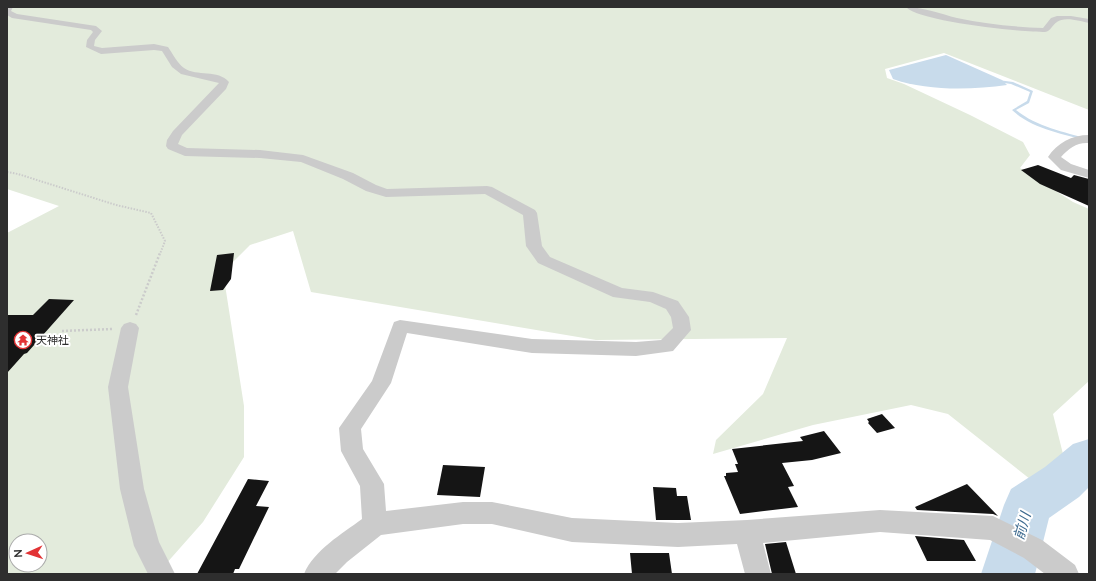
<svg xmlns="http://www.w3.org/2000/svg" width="1096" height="581" font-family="Lato,'Noto Sans JP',sans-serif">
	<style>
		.green { fill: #e3ebdc; fill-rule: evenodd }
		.water { fill: #c8dbeb }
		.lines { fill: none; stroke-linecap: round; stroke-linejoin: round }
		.stream { fill: #c8dbeb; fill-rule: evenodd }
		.river { fill: #c8dbeb; fill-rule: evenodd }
		.building { fill: #151515 }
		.path-far1 { stroke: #cbcbcb; stroke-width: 2; stroke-dasharray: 1.5 1.5; stroke-linecap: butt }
		.path { stroke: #cbcbcb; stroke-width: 2.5; stroke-dasharray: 2 2; stroke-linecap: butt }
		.minor { fill: #cbcbcb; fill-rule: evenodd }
		.labels { text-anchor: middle; stroke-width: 4; stroke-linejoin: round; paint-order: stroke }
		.poi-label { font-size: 11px; fill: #2e2e2e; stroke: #fff; text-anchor: start }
		.near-water-label { font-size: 14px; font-style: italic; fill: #3d6a8f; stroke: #fff }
	</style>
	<rect width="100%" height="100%" fill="#fff"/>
	<path class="green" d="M7,7H1089V110L944,53L885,69L887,78L904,84L970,115L1023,142L1030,155L1020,168L1073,202L1089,209V381L1053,414L1064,458L1030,479L948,414L911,405L813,425L713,454L716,440L763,394L787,338L596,340L311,292L293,231L250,245L223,272L244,406V457L203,522L157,574H7V233L59,206L7,189ZM16,541H40V565H16Z"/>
	<path class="water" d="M946,55L1002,80L1007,85C971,90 927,91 893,79L889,70Z"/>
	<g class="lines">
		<path class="stream" d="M998,80L1013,82L1033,91L1029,103L1016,110C1037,127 1064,132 1089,139V141C1063,134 1032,129 1012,110L1027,101L1030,92L1011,84L998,82Z"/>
		<path class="river" d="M1089,439V487L1079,497L1049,518L1035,574H981L1004,505L1011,489L1045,467L1073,444Z"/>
	</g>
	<path class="building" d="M1038,165L1071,178L1074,175L1089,179V206L1040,184L1021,170Z
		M234,253L231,279L223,290L210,291L217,255Z
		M49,299L74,300L27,353L24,354L7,373V315H33Z
		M882,414L895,428L877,433L868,423L869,422L867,419Z
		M824,431L841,453L812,460L782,463L794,486L788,487L798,507L740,514L724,476H726V473L738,472L735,464H738L732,449L803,441L800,437Z
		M443,465L485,467L480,497L437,495Z
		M248,479L269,481L256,506L269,507L239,569H235L233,574H197Z
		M967,484L998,516L993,514L917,510L915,507Z
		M653,487L676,488L677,496H687L691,520H656Z
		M915,536L964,540L976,561H927Z
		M786,542L796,574H772L765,544Z
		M630,553H669L672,574H632Z"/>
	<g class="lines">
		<path class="path-far1" d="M7,172L18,174L116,205L151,213L165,241L160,254"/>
		<path class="path" d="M136,315L160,253
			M62,331L112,329"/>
		<path class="minor" d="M7,7H13L11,11L17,14L96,26L102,31L95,40L94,46L102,48L154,44L168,47C173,54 177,63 184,68C197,77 218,69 229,82L226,89L182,135L178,144L187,148L260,150L303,155L353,173L376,185L387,189L487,186L492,187L535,210L537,213L542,246L550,257L622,288L653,292L678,301L689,317L691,330L673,351L636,356L532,353L407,333L391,383L361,429L363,449L384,484L386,511L463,502H492L572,518L678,523L747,520L880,510L993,516L1042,540L1075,565L1079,574H1045L1024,558L990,540L880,532L763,543L771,574H745L737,544L678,547L572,542L492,524H463L381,535L347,562L335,574H304C314,550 342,534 362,519L360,486L341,451L339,428L372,381L394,322L400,320L532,339L636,342L661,340L673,328L671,317L666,309L650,302L613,297L538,263L526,246L523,215L485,194L386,197L366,191L343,179L301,162L260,158L185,156L168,149L166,146L167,140L173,131L219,83L181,74L172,67L162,51L154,50L101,54L86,47L87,40L93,32L91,30L12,18L7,15Z
			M906,7C923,7 941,14 957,18C986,24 1014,27 1043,28L1051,18L1057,16H1071L1089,19V23C1081,21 1064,16 1057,22C1052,25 1051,31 1045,32C1021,32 920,22 906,7Z
			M1089,135V143C1077,142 1069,148 1061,157L1071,164L1089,170V178L1061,170L1048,157C1057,143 1072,135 1089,135Z
			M130,322L136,324L139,328L128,387L144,489L159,542L175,574H148L134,546L120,489L108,387L121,328L124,324Z"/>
	</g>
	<defs>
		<symbol id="temple-ring" viewBox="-11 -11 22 22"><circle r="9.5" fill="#fff" stroke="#e23335" stroke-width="1.5"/><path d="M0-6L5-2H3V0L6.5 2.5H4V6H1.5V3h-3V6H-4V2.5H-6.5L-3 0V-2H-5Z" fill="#e23335"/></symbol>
	</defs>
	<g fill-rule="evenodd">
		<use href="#temple-ring" x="13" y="330" width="20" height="20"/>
	</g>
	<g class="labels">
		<g class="poi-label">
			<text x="36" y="344">天神社</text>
		</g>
		<g class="near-water-label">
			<text transform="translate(1022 526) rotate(-74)" y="5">前川</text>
		</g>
	</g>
	<rect width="1096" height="581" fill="none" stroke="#2e2e2e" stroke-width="16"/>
	<g transform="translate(28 553) rotate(267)"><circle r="19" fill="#ffffff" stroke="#ababab"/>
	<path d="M0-3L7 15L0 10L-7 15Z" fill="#e23335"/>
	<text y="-6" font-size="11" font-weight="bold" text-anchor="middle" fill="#2e2e2e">N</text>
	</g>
</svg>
